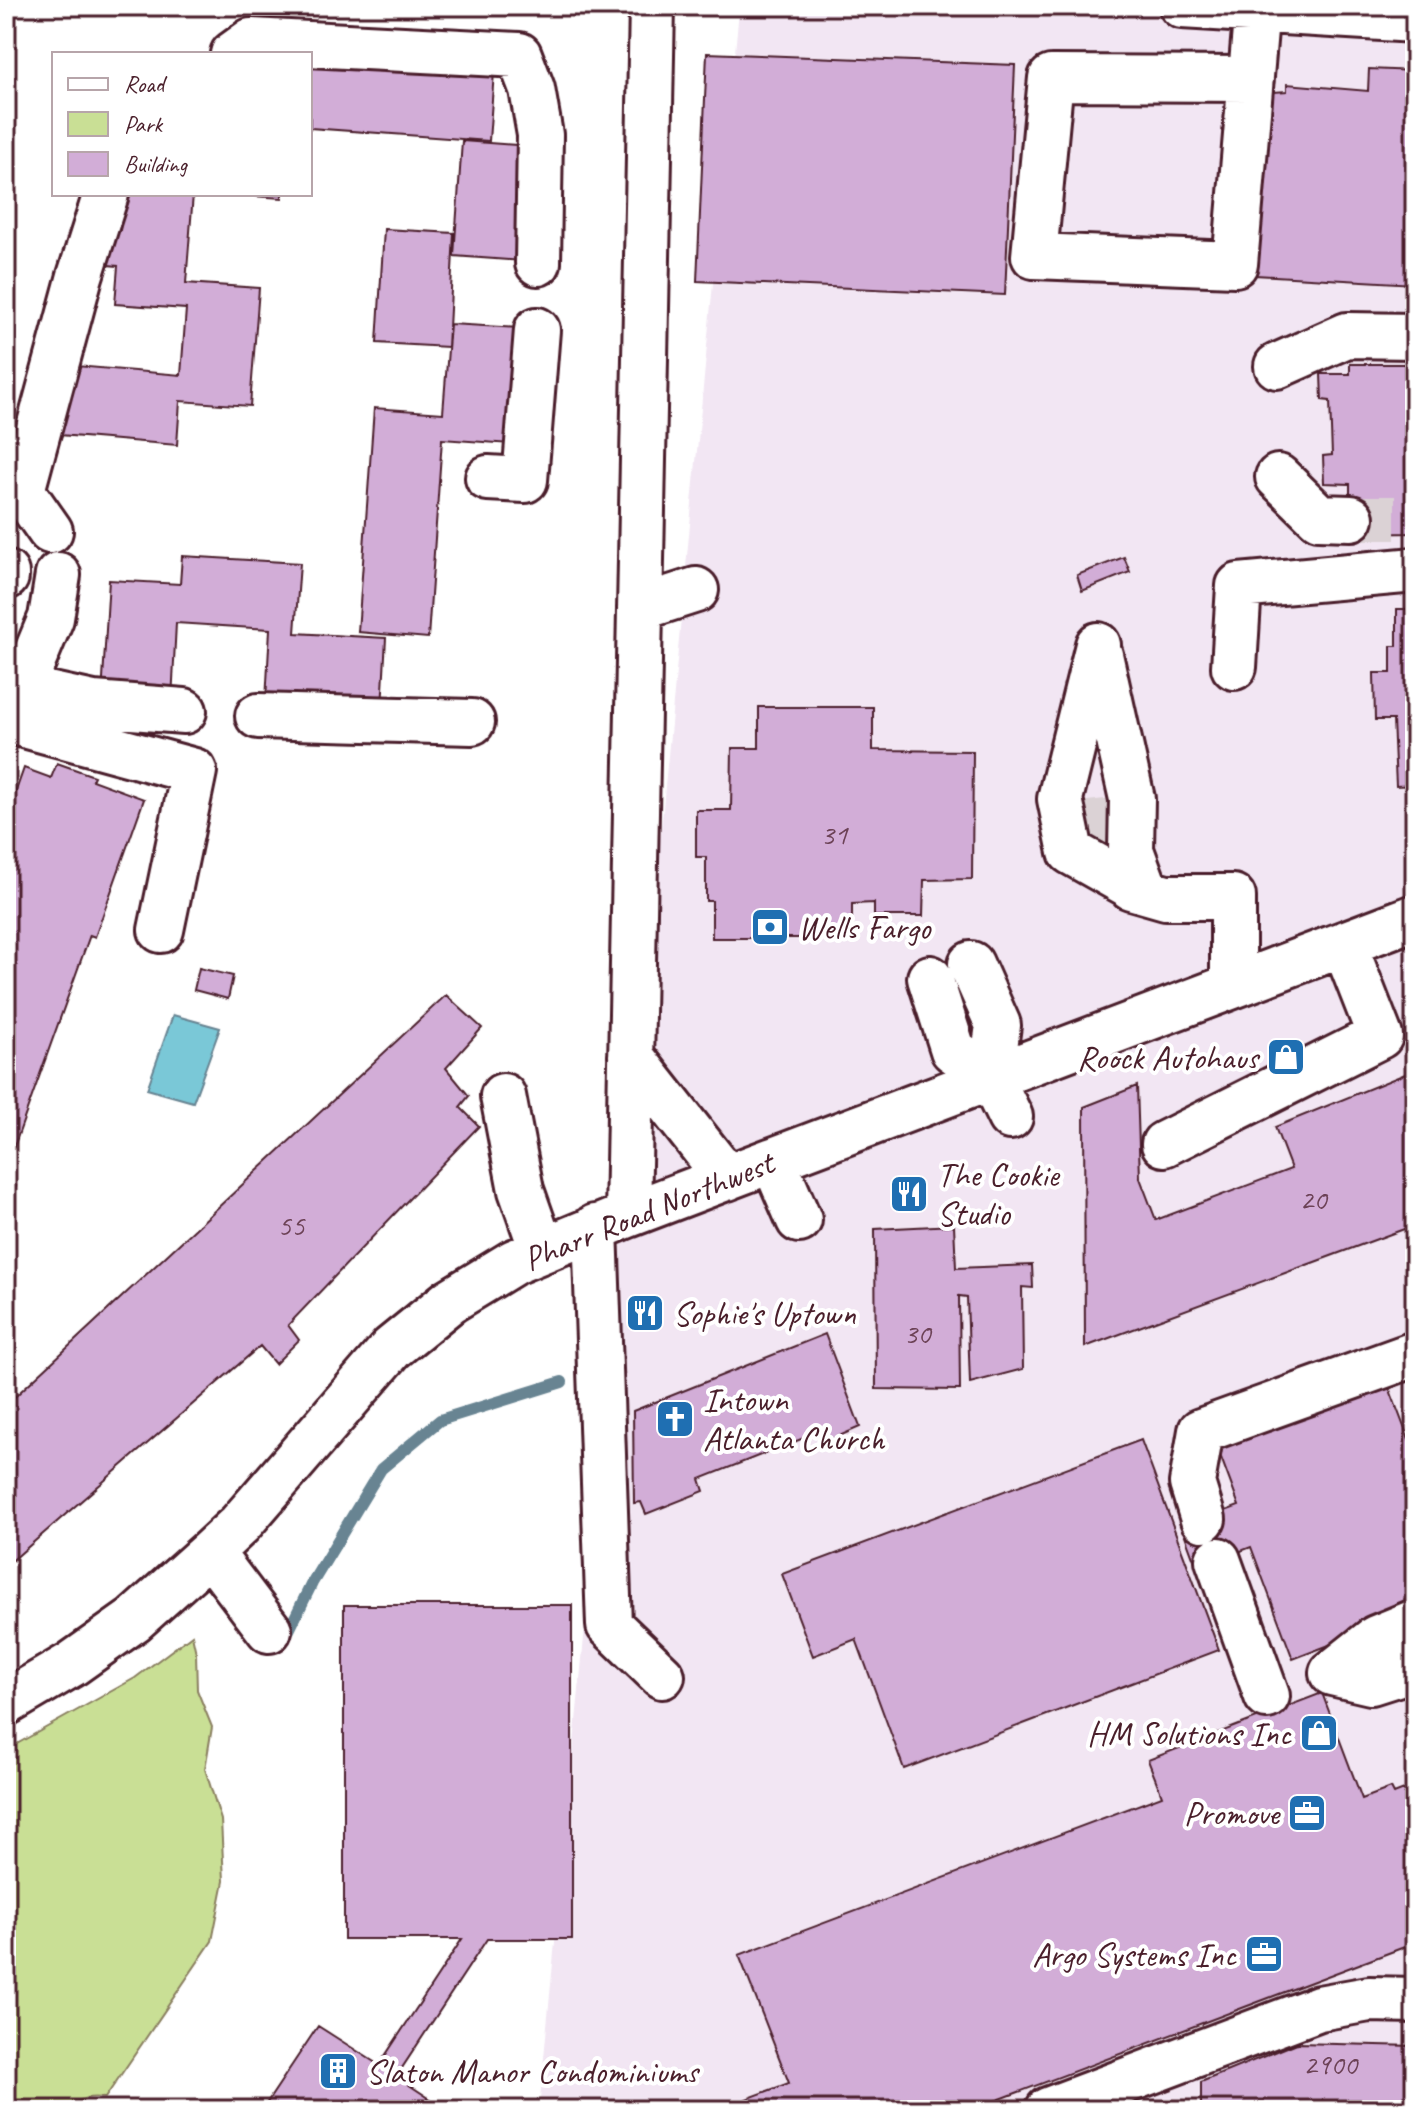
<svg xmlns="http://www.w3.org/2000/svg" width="1421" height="2116" font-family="Caveat,sans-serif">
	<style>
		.built { fill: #f2e6f3 }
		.green { fill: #c9df95; stroke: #8a7f60; stroke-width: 2 }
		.water { fill: #7ac8d7; stroke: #678492; stroke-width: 2 }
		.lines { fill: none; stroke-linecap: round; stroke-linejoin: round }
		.stream { stroke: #678492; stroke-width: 12 }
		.building { fill: #d2add7; stroke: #4a1f2b; stroke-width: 2 }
		.minor-tunnel { stroke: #dbd2d5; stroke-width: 44; stroke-dasharray: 44 22; stroke-linecap: butt }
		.minor-casing { stroke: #4a1f2b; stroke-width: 50 }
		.minor { stroke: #fff; stroke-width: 44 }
		.labels { text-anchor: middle; stroke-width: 8; stroke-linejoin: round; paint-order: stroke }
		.number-label { font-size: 30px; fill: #6c4256 }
		.poi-label { font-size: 34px; fill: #4a1f2b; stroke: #fff; text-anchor: start }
		.street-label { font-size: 34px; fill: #4a1f2b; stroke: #fff }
	</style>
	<rect width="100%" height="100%" fill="#fff"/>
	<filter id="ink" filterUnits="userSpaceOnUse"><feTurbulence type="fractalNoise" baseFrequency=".0125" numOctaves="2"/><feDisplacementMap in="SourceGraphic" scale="16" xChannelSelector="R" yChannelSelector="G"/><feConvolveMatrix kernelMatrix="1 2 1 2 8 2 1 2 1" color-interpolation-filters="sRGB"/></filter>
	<g filter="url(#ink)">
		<path class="built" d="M665,6H1415V2110H539L739,10Z"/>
		<path class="green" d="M192,1635L196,1653L197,1690L212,1727L205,1769L221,1820L224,1881L212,1941L105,2098C80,2096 83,2100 63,2109C53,2114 19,2110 6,2110V1750L135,1678Z"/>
		<path class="water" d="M173,1015L220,1028L193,1102L147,1089Z"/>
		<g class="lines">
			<path class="stream" d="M289,1630L312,1583L381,1469L440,1420L562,1382"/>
		</g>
		<path class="building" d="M707,53L1015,65L1005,295L697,281Z
			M310,58L494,72L489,141L310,128Z
			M1264,64L1274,66V92L1287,91V84L1368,91L1369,69L1415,71V284L1255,275Z
			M462,141L531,146L523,261L454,256Z
			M123,194H193L186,283L259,288L250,406L180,401L177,445L60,435L65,365L181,375L186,309L115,304L118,266L108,265L111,230L120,231Z
			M225,194H282V198Z
			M384,229L454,233L448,347L377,343Z
			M450,324L519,328L511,444L442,439L428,638L358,632L374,408L443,413Z
			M1350,364H1415V533L1350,534V484L1324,483L1323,456L1332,455L1330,401L1322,400L1321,374H1350Z
			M182,556L300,563L295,633L386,638L382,708L266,701L270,629L176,623L172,700L102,696L109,580L180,584Z
			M1124,557L1130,572L1082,591L1077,575Z
			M1397,609H1415V785L1396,786L1393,720H1375L1374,673H1391V646H1397Z
			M759,707H873V750L973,751L972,879L924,880L923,916H874V903L852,904V938H712V901H706V857H696V810H731L732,748H759Z
			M57,763L94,776L92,780L144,799L95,937L90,935L6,1169V819L24,768L51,778Z
			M199,968L233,976L228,999L194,990Z
			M446,995L482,1028L446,1068L469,1096L460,1107L479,1126L288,1325L299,1340L275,1364L260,1346L6,1566V1405Z
			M1415,1070V1225L1085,1347L1084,1107L1137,1086L1140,1178L1156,1220L1291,1169L1275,1127Z
			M6,1182L16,1186L6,1213Z
			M954,1225L956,1268L1032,1265L1033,1288L1022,1287L1023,1369L970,1383L967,1297L959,1296L960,1390L876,1389L875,1229Z
			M825,1334L860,1427L828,1441L824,1430L700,1479L704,1491L646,1514L641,1502L634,1503L633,1411Z
			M1387,1382L1415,1456V1612L1293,1659L1251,1547L1197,1568L1182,1527L1239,1506L1216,1444Z
			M1141,1440L1219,1650L904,1769L856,1639L813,1656L782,1574Z
			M344,1605H572V1939H487L396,2077L379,2065L462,1939H344Z
			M1322,1693L1362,1799L1391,1788L1394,1794L1409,1788L1413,1799H1415V1943L971,2110H750L746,2099L789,2083L739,1955L1162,1796L1148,1760Z
			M318,2026L379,2065L447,2110H262Z
			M1297,2043L1415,2046V2110H1201V2082Z"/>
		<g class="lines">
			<path class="minor-tunnel" d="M1351,518H1415
				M1105,799L1111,850"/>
			<defs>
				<path id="minor" d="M1182,6L1415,20
					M233,54L251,41L519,55L532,89L540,135L538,263
					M1251,79L1051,78L1034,256L1235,264L1257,6
					M1277,366L1347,335L1415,336
					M1278,477L1319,517L1351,518
					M488,478L525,480L537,330
					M22,491L50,531
					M6,499L22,491L80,276L106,194
					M6,573V577
					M640,608L696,590
					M1098,645L1060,799L1071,852L1126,883
					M1100,655L1132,799L1131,850L1146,891
					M1234,667L1239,586L1415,570
					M6,685L93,704L184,711
					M22,688L51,618L58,575
					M258,716L472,722
					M6,720L194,771L161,930
					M1125,876L1131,887L1166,897H1233V986
					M971,964L998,1025L991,1078
					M930,978L953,1050L991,1078L1010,1117
					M631,1056L727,1178
					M503,1096L521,1190L542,1250
					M1164,1144L1380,1036L1344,944
					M773,1160L799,1220
					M628,1215L652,6
					M595,1227L609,1625L662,1676
					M1203,1519L1192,1483L1201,1431L1415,1354
					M210,1552L269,1630
					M1218,1560L1267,1696
					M1332,1673L1376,1638L1415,1622
					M1332,1673L1371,1682L1415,1668
					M6,1703L72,1664L134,1620L210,1552L240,1524L392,1348L450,1301L514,1262L628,1215L1415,917
					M1048,2110L1319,2008L1369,1999L1415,2000"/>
			</defs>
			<use href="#minor" class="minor-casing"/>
			<use href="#minor" class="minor"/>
		</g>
	</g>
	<defs>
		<symbol id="bank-square" viewBox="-11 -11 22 22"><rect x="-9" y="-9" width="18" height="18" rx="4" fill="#1f6fb2" stroke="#fff"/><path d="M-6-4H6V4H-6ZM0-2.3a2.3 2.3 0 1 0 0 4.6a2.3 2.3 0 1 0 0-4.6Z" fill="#fff"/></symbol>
		<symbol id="shop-square" viewBox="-11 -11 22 22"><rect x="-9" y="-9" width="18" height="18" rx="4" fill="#1f6fb2" stroke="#fff"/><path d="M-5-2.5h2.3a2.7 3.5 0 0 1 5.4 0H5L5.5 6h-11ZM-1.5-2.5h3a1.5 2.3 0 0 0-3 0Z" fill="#fff"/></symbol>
		<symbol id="restaurant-square" viewBox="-11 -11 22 22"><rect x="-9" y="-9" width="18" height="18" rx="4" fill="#1f6fb2" stroke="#fff"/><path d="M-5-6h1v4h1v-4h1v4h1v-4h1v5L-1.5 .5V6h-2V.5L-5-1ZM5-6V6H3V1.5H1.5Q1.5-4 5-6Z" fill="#fff"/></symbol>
		<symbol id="church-square" viewBox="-11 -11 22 22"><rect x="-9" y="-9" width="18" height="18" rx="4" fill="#1f6fb2" stroke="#fff"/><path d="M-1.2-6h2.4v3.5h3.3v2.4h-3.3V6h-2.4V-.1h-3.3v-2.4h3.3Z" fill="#fff"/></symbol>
		<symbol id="office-square" viewBox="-11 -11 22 22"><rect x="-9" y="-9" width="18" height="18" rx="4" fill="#1f6fb2" stroke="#fff"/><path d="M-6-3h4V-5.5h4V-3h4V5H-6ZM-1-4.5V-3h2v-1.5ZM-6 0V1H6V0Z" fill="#fff"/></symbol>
		<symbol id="building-square" viewBox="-11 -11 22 22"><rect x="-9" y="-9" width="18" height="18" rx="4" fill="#1f6fb2" stroke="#fff"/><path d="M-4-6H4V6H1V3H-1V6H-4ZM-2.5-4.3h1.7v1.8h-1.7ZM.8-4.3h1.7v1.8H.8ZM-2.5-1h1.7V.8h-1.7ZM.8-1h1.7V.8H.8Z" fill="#fff"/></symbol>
	</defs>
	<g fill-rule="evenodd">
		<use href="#bank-square" x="748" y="905" width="44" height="44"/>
		<use href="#shop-square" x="1264" y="1035" width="44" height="44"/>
		<use href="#restaurant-square" x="887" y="1172" width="44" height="44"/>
		<use href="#restaurant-square" x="623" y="1291" width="44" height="44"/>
		<use href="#church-square" x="653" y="1397" width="44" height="44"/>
		<use href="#shop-square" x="1297" y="1711" width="44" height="44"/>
		<use href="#office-square" x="1285" y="1791" width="44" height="44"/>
		<use href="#office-square" x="1242" y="1932" width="44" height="44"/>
		<use href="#building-square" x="316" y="2049" width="44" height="44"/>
	</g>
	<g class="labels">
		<g class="number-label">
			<text x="834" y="844">31</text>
			<text x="1313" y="1209">20</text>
			<text x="291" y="1235">55</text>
			<text x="917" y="1343">30</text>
			<text x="1330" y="2074">2900</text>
		</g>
		<g class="poi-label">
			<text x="798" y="939">Wells Fargo</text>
			<text x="1258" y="1069" text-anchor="end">Roock Autohaus</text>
			<text x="937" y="1186">The Cookie<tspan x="937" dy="39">Studio</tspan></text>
			<text x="673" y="1325">Sophie's Uptown</text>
			<text x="703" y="1411">Intown<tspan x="703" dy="39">Atlanta Church</tspan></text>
			<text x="1291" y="1745" text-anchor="end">HM Solutions Inc</text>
			<text x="1279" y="1825" text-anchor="end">Promove</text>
			<text x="1236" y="1966" text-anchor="end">Argo Systems Inc</text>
			<text x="366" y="2083">Slaton Manor Condominiums</text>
		</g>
		<g class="street-label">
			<text transform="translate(648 1210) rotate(-22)" y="12">Pharr Road Northwest</text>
		</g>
	</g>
	<rect width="1421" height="2116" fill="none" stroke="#fff" stroke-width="32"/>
	<rect x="16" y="16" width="1389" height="2084" fill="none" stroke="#4a1f2b" stroke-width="3" filter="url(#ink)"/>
	<rect x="52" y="52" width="260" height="144" fill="#ffffff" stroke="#b7a5aa" stroke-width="2"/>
	<rect x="68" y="78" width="40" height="12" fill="#ffffff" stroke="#b7a5aa" stroke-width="2"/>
	<text x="124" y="92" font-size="24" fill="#4a1f2b">Road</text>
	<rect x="68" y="112" width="40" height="24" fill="#c9df95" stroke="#b7a5aa" stroke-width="2"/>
	<text x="124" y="132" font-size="24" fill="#4a1f2b">Park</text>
	<rect x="68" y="152" width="40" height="24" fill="#d2add7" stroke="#b7a5aa" stroke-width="2"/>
	<text x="124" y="172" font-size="24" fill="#4a1f2b">Building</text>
</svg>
